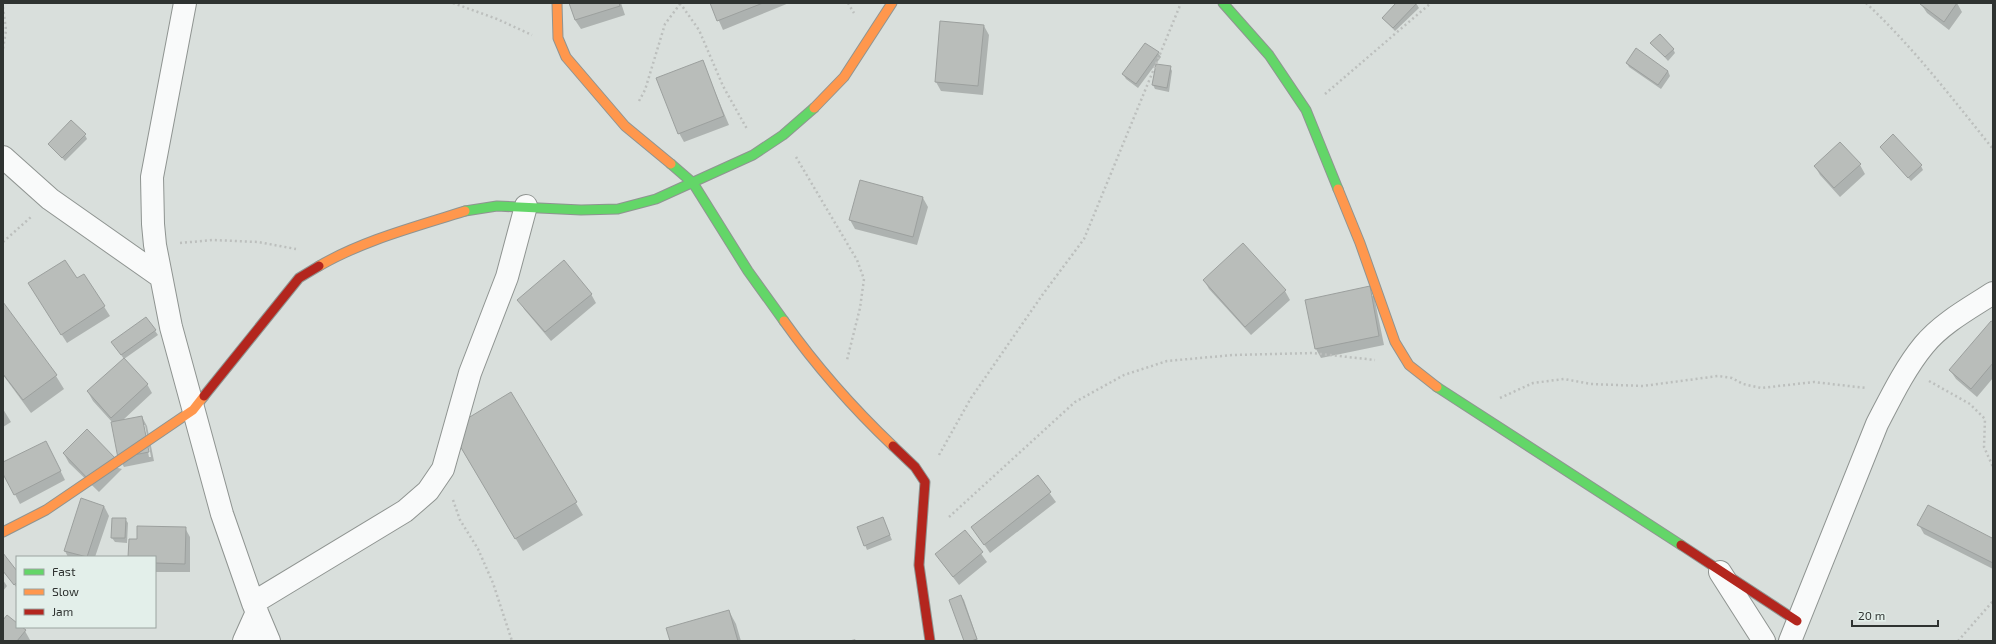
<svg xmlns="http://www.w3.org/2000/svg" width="1996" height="644" font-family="'Exo 2',sans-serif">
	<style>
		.shadow { fill: #0003; fill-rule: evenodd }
		.building { fill: #b9bdba; stroke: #9ca09e }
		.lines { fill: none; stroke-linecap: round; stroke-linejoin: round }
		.street-casing { stroke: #8f9491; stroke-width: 24 }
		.fast-casing { stroke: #8f9491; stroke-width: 11 }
		.slow-casing { stroke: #8f9491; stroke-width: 11 }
		.jam-casing { stroke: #8f9491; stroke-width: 11 }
		.path { stroke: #bcbfbd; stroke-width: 2.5; stroke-dasharray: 2 3; stroke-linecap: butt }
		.street { stroke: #f9fafa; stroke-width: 22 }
		.fast { stroke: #63d668; stroke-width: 9 }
		.slow { stroke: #ff974d; stroke-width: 9 }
		.jam { stroke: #b3261e; stroke-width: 9 }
	</style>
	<rect width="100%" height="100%" fill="#d9dfdc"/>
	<path class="shadow" d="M570,3H621L625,15L581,29L575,20Z
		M711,3H789L723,30Z
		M1398,3H1416L1419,8L1395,31L1383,18Z
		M1922,3H1957L1962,12L1949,30L1927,13L1921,4Z
		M984,26L989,35L983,95L941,91L936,82Z
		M1652,43L1673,49L1675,53L1668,61Z
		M1158,53L1161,57L1138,88L1126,79L1123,74Z
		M702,61L729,125L684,142L679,133Z
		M1627,63L1668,71L1670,76L1661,89L1629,67Z
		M1170,67L1172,71L1169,92L1155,89L1153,85Z
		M85,135L87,139L65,161L49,144Z
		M1840,144L1860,165L1865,174L1840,197L1820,175L1815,166Z
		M1881,147L1921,166L1923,170L1911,181Z
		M861,182L923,198L928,207L917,245L855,229L850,220Z
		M84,275L110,316L67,343L35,293L77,280Z
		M1204,280L1285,291L1290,300L1251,335L1209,289Z
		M591,294L596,303L551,341L524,309L519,300Z
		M1374,296L1384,345L1321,358L1316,349L1306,300Z
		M3,304L56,376L64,389L31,413L3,375Z
		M146,318L158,335L124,359L115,346Z
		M1993,323V378L1977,397L1956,379L1950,370Z
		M147,384L152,393L123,420L142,417L147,426L154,461L124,467L119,458L112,422L93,401L88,392ZM143,425H145L151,457H149Z
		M511,394L583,515L523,551L458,443Z
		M3,409L11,422L3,427Z
		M46,442L65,480L20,504L3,471V463Z
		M64,454L122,469L99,492L69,463Z
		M1037,476L1056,502L990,553L972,527Z
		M104,506L109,516L95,557H68L65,551Z
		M883,518L892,540L867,550L865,545Z
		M113,519H125L128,523L127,543L115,542L112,538Z
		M1919,525L1992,539L1993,537V569L1924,534Z
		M185,528L190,537V572H155V557H129L138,540Z
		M965,531L987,562L959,585L936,555Z
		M3,555L17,572V588L3,571Z
		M3,580L7,586L3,591Z
		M961,596L964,600L978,641H965Z
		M729,611L736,624L741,641H671Z
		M3,621L17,624V627H20L25,631L30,640L3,641Z
		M855,639L856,641H848Z"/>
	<path class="building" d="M569,3H619L620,6L575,20Z
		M710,3H763L717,21Z
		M1396,3H1417L1393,28L1382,18Z
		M1921,3H1957L1944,22L1920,4Z
		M940,21L984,25L978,86L935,82Z
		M1660,34L1674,49L1665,57L1650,43Z
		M1145,43L1159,52L1136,84L1122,74Z
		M1636,48L1668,71L1658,85L1626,63Z
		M703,60L724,116L678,134L656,78Z
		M1156,64L1171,66L1167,88L1152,85Z
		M71,120L86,134L62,158L48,144Z
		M1893,134L1922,165L1908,178L1880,147Z
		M1840,142L1861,164L1834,188L1814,166Z
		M860,180L923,197L913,237L849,220Z
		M1243,243L1286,290L1245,327L1203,280Z
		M65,260L77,278L84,274L105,306L61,335L28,283Z
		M564,260L592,294L545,332L517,300Z
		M1370,286L1379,336L1315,349L1305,300Z
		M3,302L57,375L23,400L3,374Z
		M146,317L156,330L121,355L111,342Z
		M1991,321L1993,322V363L1971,389L1949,370Z
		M124,358L148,384L111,418L87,391Z
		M511,392L577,502L515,539L450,429Z
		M142,416L149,452L118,458L111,422Z
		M87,429L117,460L93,484L63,453Z
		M46,441L61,471L14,495L3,474V462Z
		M1038,475L1051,492L984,545L971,527Z
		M81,498L104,506L87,557L64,551Z
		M1928,505L1992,538L1993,535V563L1917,525Z
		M883,517L890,535L864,546L857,527Z
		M112,518H126L125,538H111Z
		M137,526L186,527L185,564L155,563V557H128L129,539H137Z
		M965,530L983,552L953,577L935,554Z
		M3,553L17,571V582L14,585L3,571Z
		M961,595L977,639L971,641H964L949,600Z
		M729,610L738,641H670L666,628Z
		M7,615L17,623V627H22L26,630L17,641H3V620Z"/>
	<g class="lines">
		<defs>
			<path id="street" d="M185,3L152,177L153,224L155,245L171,327L222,514L253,603L269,641
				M3,157L50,199L161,277
				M1720,572L1764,641
				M253,603L405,511L428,491L443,469L470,373L507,277L526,206
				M244,641L257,612
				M1790,641L1877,424C1891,397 1905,368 1924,345C1942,323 1970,308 1993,293"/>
			<path id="fast" d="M1223,3L1269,55L1306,110L1338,189
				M671,164L693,183L748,271L784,321
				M465,211L497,206L581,210L618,209L656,199L753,155L783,135L814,108
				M1437,387L1681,545"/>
			<path id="slow" d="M557,3L558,38L566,57L625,126L671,164
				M814,108L844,77L892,3
				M1338,189L1360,243L1395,342L1409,365L1437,387
				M319,266C364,240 415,227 465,211
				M784,321C816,366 853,408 893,446
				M3,532L46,510L193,410L204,396"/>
			<path id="jam" d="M204,396L299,278L319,266
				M893,446L915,467L925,482L919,565L930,641
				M1681,545L1797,621"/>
		</defs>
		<use href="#street" class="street-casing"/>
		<use href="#fast" class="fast-casing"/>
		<use href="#slow" class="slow-casing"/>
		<use href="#jam" class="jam-casing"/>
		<path class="path" d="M453,3L497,19L532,35
			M680,3L699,30L723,86L747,129
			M848,3L854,13
			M1866,3C1913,47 1952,98 1993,149
			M3,7L6,30L3,49
			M1325,94L1431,3
			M639,101L645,90L665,24L680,4
			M796,157L857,260L864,279L860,308L847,360
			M3,242L31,217
			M180,243L213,240L258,242L296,249
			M1929,381L1970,404L1985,419L1984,447L1993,467
			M1500,398L1533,383L1564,379L1591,384L1643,386L1718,376L1732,378L1743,384L1761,388L1814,382L1866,388
			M939,455L971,398L1043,294L1084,239L1181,3
			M453,500L460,520L478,549L493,583L512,641
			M949,517L1075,402L1124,375L1167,361L1233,355L1312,353L1375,360
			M1958,641L1993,601"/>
		<use href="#street" class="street"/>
		<use href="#fast" class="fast"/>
		<use href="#slow" class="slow"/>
		<use href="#jam" class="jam"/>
	</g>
	<rect width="1996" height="644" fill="none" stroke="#2f3331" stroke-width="8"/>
	<rect x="16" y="556" width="140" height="72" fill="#e3efea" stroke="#9ba4a0"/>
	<rect x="24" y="569" width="20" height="6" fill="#63d668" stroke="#9ba4a0"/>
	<text x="52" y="576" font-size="12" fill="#2f3331">Fast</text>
	<rect x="24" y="589" width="20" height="6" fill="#ff974d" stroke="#9ba4a0"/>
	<text x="52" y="596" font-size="12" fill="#2f3331">Slow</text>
	<rect x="24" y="609" width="20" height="6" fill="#b3261e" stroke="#9ba4a0"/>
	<text x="52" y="616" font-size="12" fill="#2f3331">Jam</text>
	<path d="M1852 620v6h86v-6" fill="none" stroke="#2f3331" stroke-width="2"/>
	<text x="1858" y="620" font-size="12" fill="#2f3331" stroke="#e3efea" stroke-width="3" paint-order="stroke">20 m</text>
</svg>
